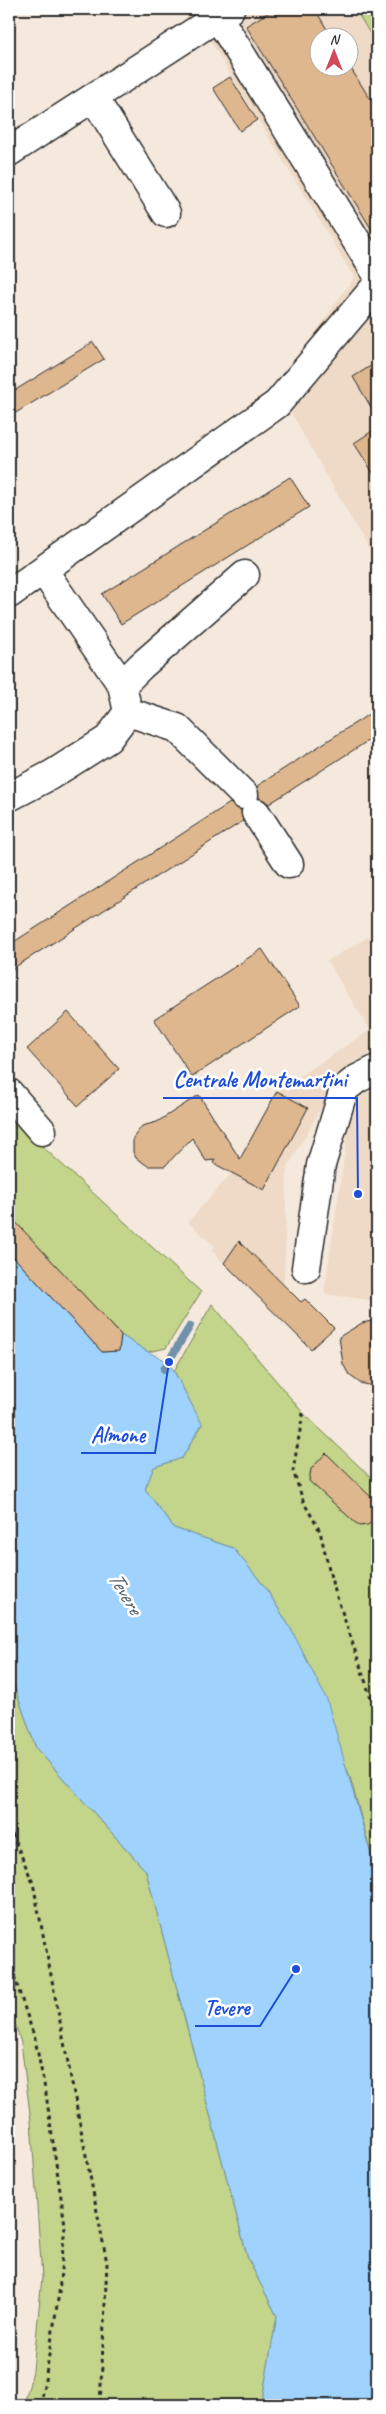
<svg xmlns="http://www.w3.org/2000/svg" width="386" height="2414" font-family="Caveat,sans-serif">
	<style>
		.built { fill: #eedac6; fill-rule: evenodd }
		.green { fill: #c2d58a; stroke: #76805a }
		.water { fill: #9fd3fd; stroke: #7190a9 }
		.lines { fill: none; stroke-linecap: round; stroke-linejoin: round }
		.stream { stroke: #7190a9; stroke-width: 8 }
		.building { fill: #deb78f; stroke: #2b2b2b }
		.minor-casing { stroke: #2b2b2b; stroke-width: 31 }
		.path { stroke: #2b2b2b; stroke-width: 3; stroke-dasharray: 4 4; stroke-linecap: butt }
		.minor { stroke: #fff; stroke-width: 28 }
		.labels { text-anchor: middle; stroke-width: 5; stroke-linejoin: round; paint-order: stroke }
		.water-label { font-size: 22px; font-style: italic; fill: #4e5d6a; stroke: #fff }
		.leader { fill: none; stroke: #1d4ed8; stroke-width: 2 }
		.callout-dot { fill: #1d4ed8; stroke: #fff; stroke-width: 2 }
		.callout-label { font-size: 22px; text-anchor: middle; font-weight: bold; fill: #1d4ed8; stroke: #fff; stroke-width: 5; stroke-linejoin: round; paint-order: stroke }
	</style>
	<rect width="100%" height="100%" fill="#f5e9dd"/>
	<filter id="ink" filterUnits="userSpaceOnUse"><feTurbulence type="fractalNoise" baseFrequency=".02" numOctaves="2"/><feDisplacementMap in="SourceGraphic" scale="10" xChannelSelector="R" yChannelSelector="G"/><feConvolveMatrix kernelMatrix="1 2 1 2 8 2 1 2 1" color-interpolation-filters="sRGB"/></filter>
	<g filter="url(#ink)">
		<path class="built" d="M181,9H377V564L277,388L354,277L210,41L189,22ZM318,38H348V68H318Z
			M377,932V1050L352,1065L337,1080L287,1168L283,1320L211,1250L215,1246L188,1222L232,1173L277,1091L370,1030L327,961Z
			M354,1090L377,1093V1301L324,1294Z"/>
		<path class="green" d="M355,9H377V45Z
			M9,1108L43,1147L201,1292L166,1348L148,1352L121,1335L9,1217Z
			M212,1304L303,1413L377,1483V1876L350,1777L291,1629L265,1587L233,1548L174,1528L145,1489L154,1467L182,1458L202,1425L174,1371Z
			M9,1671L36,1748L146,1871L248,2259L277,2316L261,2405H24L33,2371L42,2277L31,2121L21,2043L9,2003Z"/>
		<path class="water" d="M9,1252L102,1352L116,1351L119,1349L121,1335L148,1352L169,1362L202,1424L182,1458L154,1467L145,1489L174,1528L233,1548L265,1587L291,1629L327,1700L377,1876V2405H261L277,2316L248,2259L146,1871L36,1748L9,1671Z"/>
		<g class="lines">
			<path class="stream" d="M164,1369L190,1326"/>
		</g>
		<path class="building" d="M274,9H315L332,38H318V68H348V64L377,110V238L246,26Z
			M230,77L257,120L240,131L213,88Z
			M93,342L104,359L9,417V394Z
			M377,362V417L353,377Z
			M377,428V479L354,443Z
			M290,477L309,507L121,624L102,594Z
			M377,709V735L269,804L259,798L257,786Z
			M230,803L241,810L243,821L9,971V945Z
			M262,949L300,1006L192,1077L154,1019Z
			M68,1012L119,1069L78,1106L27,1049Z
			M277,1091L308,1108L264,1190L213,1163L215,1160L206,1161L192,1138L165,1166H148L136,1158L133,1152V1138L142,1126L157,1122L199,1095L240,1159Z
			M9,1215L121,1335L119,1351L102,1352L9,1252Z
			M239,1241L301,1302L305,1299L334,1328L311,1349L224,1263Z
			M377,1320V1387L360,1383L349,1375L343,1364L339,1337L362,1323Z
			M326,1453L377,1503V1516L368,1525L359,1526L309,1481L311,1469Z"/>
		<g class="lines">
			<defs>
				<path id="minor" d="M213,9L377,274
					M94,98L166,213
					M9,152L230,9
					M43,570L122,685L141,666L245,575
					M9,594L277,404L377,285
					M128,712L177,728L244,795
					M9,797L51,775L108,739L128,712L122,685
					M256,813L289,864
					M9,1093L42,1131
					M306,1268L321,1165L344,1089L357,1079L377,1069"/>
			</defs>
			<use href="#minor" class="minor-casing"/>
			<path class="path" d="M303,1413L293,1471L304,1503L320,1531L332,1582L377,1716
				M9,1827L33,1883L107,2263L100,2405
				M9,1961L35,2039L46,2094L65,2225L59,2293L41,2405"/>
			<use href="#minor" class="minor"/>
		</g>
	</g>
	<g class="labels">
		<g class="water-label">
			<text transform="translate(126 1592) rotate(59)" y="8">Tevere</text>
		</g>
	</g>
	<path class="leader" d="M358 1194L357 1098H163M169 1362L155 1453H81M296 1969L260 2026H195"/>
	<g class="callout-dot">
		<circle cx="358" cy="1194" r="5"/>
		<circle cx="169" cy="1362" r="5"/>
		<circle cx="296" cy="1969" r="5"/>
	</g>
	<g class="callout-label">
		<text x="260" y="1087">Centrale Montemartini</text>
		<text x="118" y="1442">Almone</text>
		<text x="227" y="2015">Tevere</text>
	</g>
	<rect width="386" height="2414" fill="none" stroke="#fff" stroke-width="30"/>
	<rect x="15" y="15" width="356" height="2384" fill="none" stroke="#2b2b2b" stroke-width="2" filter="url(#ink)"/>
	<g transform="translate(334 52)"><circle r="24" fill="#ffffff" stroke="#aaaaaa"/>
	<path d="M0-4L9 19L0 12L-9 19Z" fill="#d1495b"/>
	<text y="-8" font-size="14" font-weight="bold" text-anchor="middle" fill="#2b2b2b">N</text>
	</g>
</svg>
